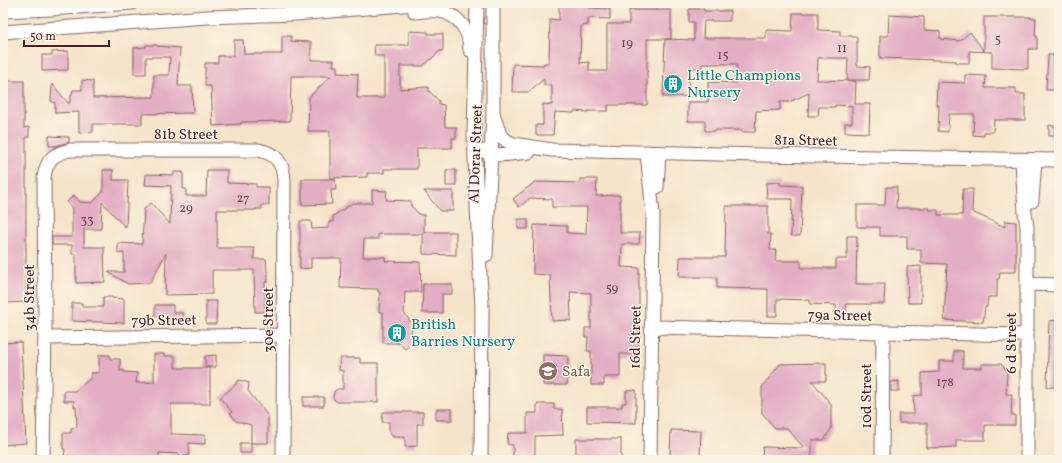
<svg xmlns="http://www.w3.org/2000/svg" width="1062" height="463" font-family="Vollkorn,serif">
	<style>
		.building { fill: #e3adc4 }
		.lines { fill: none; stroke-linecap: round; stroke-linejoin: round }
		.street-casing { stroke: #866463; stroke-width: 15 }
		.street { stroke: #fff; stroke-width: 13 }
		.labels { text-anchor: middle; stroke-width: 3; stroke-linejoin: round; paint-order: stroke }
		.number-label { font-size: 13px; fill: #704251 }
		.culture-label { font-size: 15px; fill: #0d838f; stroke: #fcf5e5; text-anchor: start }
		.street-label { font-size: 15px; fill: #4a1f2b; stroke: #fcf5e5 }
		.education-label { font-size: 15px; fill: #785e54; stroke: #fcf5e5; text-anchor: start }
	</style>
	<rect width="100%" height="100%" fill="#fcf5e5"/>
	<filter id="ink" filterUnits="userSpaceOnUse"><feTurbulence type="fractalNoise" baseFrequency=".025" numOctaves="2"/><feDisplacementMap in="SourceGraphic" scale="8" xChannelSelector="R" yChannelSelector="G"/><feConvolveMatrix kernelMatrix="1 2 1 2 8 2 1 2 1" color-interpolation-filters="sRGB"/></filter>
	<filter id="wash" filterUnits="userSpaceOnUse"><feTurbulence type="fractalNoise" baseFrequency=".012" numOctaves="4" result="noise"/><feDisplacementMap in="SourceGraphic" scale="16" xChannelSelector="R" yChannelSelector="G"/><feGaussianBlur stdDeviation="0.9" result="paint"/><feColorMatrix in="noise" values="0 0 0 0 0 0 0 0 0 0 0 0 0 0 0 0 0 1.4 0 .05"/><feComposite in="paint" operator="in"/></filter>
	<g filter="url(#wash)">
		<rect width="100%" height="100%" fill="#f6e4ca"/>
		<g id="blocks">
			<path class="building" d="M559,3H588V8L610,9V19L588,18V25L581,26L580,63L589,62V71H607V24H629V10H671V39H647V105H608V111H588V112L574,111V113L555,112L553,135H536V125H543V104L552,105V85H544V79L528,92H512L513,64L544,65V63H549L550,19L559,20Z
				M689,9H704V11H730V21H704L703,38H766V30L792,31L793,13H818V30L840,31V36H852V37H857V66L870,67L869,80H847L848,58H818L817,80L856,81L855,104H870L869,133L845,132V123H852V106L835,105V107H819L818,116H808L809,93L789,102H780V110L756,111L755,132H742V130H716V131H705V121H688V102H708V82L736,83L737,64H702V68H688L689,96L663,97L665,39L694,40V22H689Z
				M889,15L924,17V30L940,31V39L960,41L970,32L984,51V17H1031L1030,18H1036L1035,36H1037V49H1028V69L992,68V52L969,51V63H956V61L939,60L880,58V36H888Z
				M409,31L428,32V34H443V51H440L423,66H400V89L428,87L429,91L439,101V104L444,105L445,127H456V138H452V148H417V169H384V173H367V177L330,178V131H308L309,97L331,76H291L290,121L241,122V124L213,126L211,86H205V63H218V56H234V40H243L244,54H282V36H291V41L311,42V60H334L333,66H337V73L358,74L357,98H384V56H375L374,45H409Z
				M146,45H157V46L180,48L178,86H192L193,113L142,114V124H93V132L79,133V112L55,113V103L51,101L52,84L69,104L73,90H82V80L93,81V98L154,97V75H169L170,57H146V74H134V48L146,47Z
				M68,51V70L42,71V55H52V52Z
				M1048,55H1059V78H1058L1057,90H1046Z
				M965,75L986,76L985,88H1016V94H1025V120H994L993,132H984V136L973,135L974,114H949L948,132L938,131L939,105H936L937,82L965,83Z
				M3,81H24V128L29,127V137H26V302L3,303Z
				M1049,125L1058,127V136H1049Z
				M49,136L69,137V142L55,146H49Z
				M103,170H113V180H128L126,228L102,202L101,229H84V247H104L105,282L76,283V254H72V245H52V237H72V208L67,202L74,195L80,202L92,203L103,192Z
				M207,170H227V183L256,184V187H269V205H262V209H256V210H217V248H254V259H266L267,272H268V282H265V312H255L254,270H212V294L165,295L166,253L150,283L128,284L108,272H124V253H118V243L142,244L144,209L151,203L170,224L171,186L145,185L146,174L174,175V172H183V189H186V196H206Z
				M446,170H456V186H446Z
				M302,179H335L336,190H331L332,204L302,205Z
				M580,179H597L596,196L620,195V233H640L639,244H622L621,267L639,268V324L638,354H620V377H604V385H591V351H587L588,337H585V328H591V293L570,292L571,320L552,321L550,275L533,274L534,225L567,226V233L586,234L587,207H552V199L530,198L519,207L513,199L535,182L580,183Z
				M780,182V185L802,186L800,236H791L792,199H767L766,183Z
				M886,187H897L896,208H929V210H938V215H962L963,189H973L972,212L1005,227V221L1016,222V272H1000L999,279H997V297H988L987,307H985L983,322L944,320L947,264L921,263V249H907V236H880V227H857V205H885Z
				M372,190L387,191L386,200L411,201V206L420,215H424V232H456V255L423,254V234H378V239H364L363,257H385V261L420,262L421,292H405L404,313L412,324L411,344L405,349L399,343H383V312H379L380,292H378V289L340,288L341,258H311V268L300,269V221H311L312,229L329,228V222H333V216L353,203H372Z
				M424,191H453V211H440Z
				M726,206H768V234H771L770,250H776L775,261H801V268H836V259H847V236H857L856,284H885L884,304H846V314H836V305L810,304V300L777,299V316H768V289L717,288V277H679L680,257H725Z
				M518,219H528V229H518Z
				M921,266V303H908L907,267Z
				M423,284H452V294H442V313H422Z
				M103,297H112V298L124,299V323L72,321V303H82V307H103Z
				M206,301H217L216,324H206Z
				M155,305H173V313H183V322H172V324H163V317L155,316Z
				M1059,320V364H1058V387H1047L1049,321Z
				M21,342L26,443L3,445V343Z
				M954,351H963V368H982V364H1001L1007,371L1006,394H1012L1011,415H1015V425H985V440H956V447L927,448V423H899V414H914L913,396L922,395V373L939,372V361H954Z
				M154,354H164V356H175V368H210V404H171V434L205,435V444L189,443V456H179V454L159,453V460H80V458H64L65,449H63V433H71V428L77,427L76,407H74V401H64V391H75L91,378V373H99V355H110V359H120V371L124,370V372L137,373L136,383L154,382Z
				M216,355V367H205V356Z
				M543,355L568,356L567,385H543Z
				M340,358H360V363H378V402H337L333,398L334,392L337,389H343V371L339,370Z
				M826,363V381H812L831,404V429L824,440H812V460H801V457L762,456L763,447L804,448L787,428H775L762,413V387L780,364Z
				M239,380L249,383L248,391L268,416V443H251V425L236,421L230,413L232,412L220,398L235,385Z
				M899,381V391H891V382Z
				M636,390V423L587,422V407H622V403H626V391Z
				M303,397H324V406H303Z
				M537,404H554V409H562L563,435L535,436V457L513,456V445L507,444L508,433H527V413H537Z
				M436,409H452V420H436Z
				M383,412H423V424H417V446L405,447V437H393L389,431V422H382Z
				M671,430L701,431L700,457L670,456Z
				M576,439H621V460H576Z
				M240,443H251V453H240Z"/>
		</g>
	</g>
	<g filter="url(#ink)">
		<use href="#blocks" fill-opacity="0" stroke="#866463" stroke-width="1"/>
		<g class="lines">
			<defs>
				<path id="street" d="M477,3L474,136L480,274L482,305L481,460
					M3,11L51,9L132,3
					M415,12C423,11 432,10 440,11C459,15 470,31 470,50
					M3,32L207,17L296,14L426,3
					M493,114L498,129L501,136L507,141L513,144L552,150L761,155L1059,160
					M484,151C494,158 516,153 529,152
					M647,152L653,215L650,460
					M1022,160L1025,213L1027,227V460
					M657,187L659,153
					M1032,201L1035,160
					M486,255L493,114V3
					M1027,284L1059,285
					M651,327L1027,335
					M45,338L284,335
					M43,460L45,328L44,177C47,159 53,154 70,150H259C276,154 283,162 284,180L283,460
					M882,460L883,332"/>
			</defs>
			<use href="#street" class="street-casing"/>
			<use href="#street" class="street"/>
		</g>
	</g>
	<defs>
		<symbol id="building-disc" viewBox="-11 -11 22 22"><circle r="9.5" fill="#0f9aa8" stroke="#fcf5e5"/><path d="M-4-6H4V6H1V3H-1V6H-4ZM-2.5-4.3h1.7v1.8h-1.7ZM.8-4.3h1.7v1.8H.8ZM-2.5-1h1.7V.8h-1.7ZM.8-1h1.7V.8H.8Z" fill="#fff"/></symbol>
		<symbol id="school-disc" viewBox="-11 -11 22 22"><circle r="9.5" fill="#8d6e63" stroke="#fcf5e5"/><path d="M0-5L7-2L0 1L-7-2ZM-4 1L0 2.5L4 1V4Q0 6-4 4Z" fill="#fff"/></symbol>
	</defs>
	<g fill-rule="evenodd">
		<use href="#building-disc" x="662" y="73" width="22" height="22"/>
		<use href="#building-disc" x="386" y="322" width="22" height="22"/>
		<use href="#school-disc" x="537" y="360" width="22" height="22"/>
	</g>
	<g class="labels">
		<g class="number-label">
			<text x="998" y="43">5</text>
			<text x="627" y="47">19</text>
			<text x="842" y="52">11</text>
			<text x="723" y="59">15</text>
			<text x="243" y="202">27</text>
			<text x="186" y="212">29</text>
			<text x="87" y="224">33</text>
			<text x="612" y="292">59</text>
			<text x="945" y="386">178</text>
		</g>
		<g class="culture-label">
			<text x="687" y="80">Little Champions<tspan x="687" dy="17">Nursery</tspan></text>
			<text x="411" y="329">British<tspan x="411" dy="17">Barries Nursery</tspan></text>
		</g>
		<g class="street-label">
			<text x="186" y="139">81b Street</text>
			<text transform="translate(806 140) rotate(1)" y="5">81a Street</text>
			<text transform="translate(475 154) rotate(-88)" y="5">Al Dorar Street</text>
			<text transform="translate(29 298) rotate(-90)" y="5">34b Street</text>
			<text transform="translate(840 315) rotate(1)" y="5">79a Street</text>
			<text transform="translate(164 320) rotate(-1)" y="5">79b Street</text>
			<text transform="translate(268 320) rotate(-90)" y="5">30e Street</text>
			<text transform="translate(635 337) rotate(-89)" y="5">16d Street</text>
			<text transform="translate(1011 343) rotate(-90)" y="5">6 d Street</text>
			<text transform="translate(866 396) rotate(-90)" y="5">10d Street</text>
		</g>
		<g class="education-label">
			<text x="562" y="376">Safa</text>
		</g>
	</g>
	<rect width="1062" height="463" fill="none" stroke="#fcf5e5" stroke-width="16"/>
	<path d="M24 40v6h85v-6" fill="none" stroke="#4a1f2b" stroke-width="2"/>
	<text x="30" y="40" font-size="12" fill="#4a1f2b" stroke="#fcf5e5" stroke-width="3" paint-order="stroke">50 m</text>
</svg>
